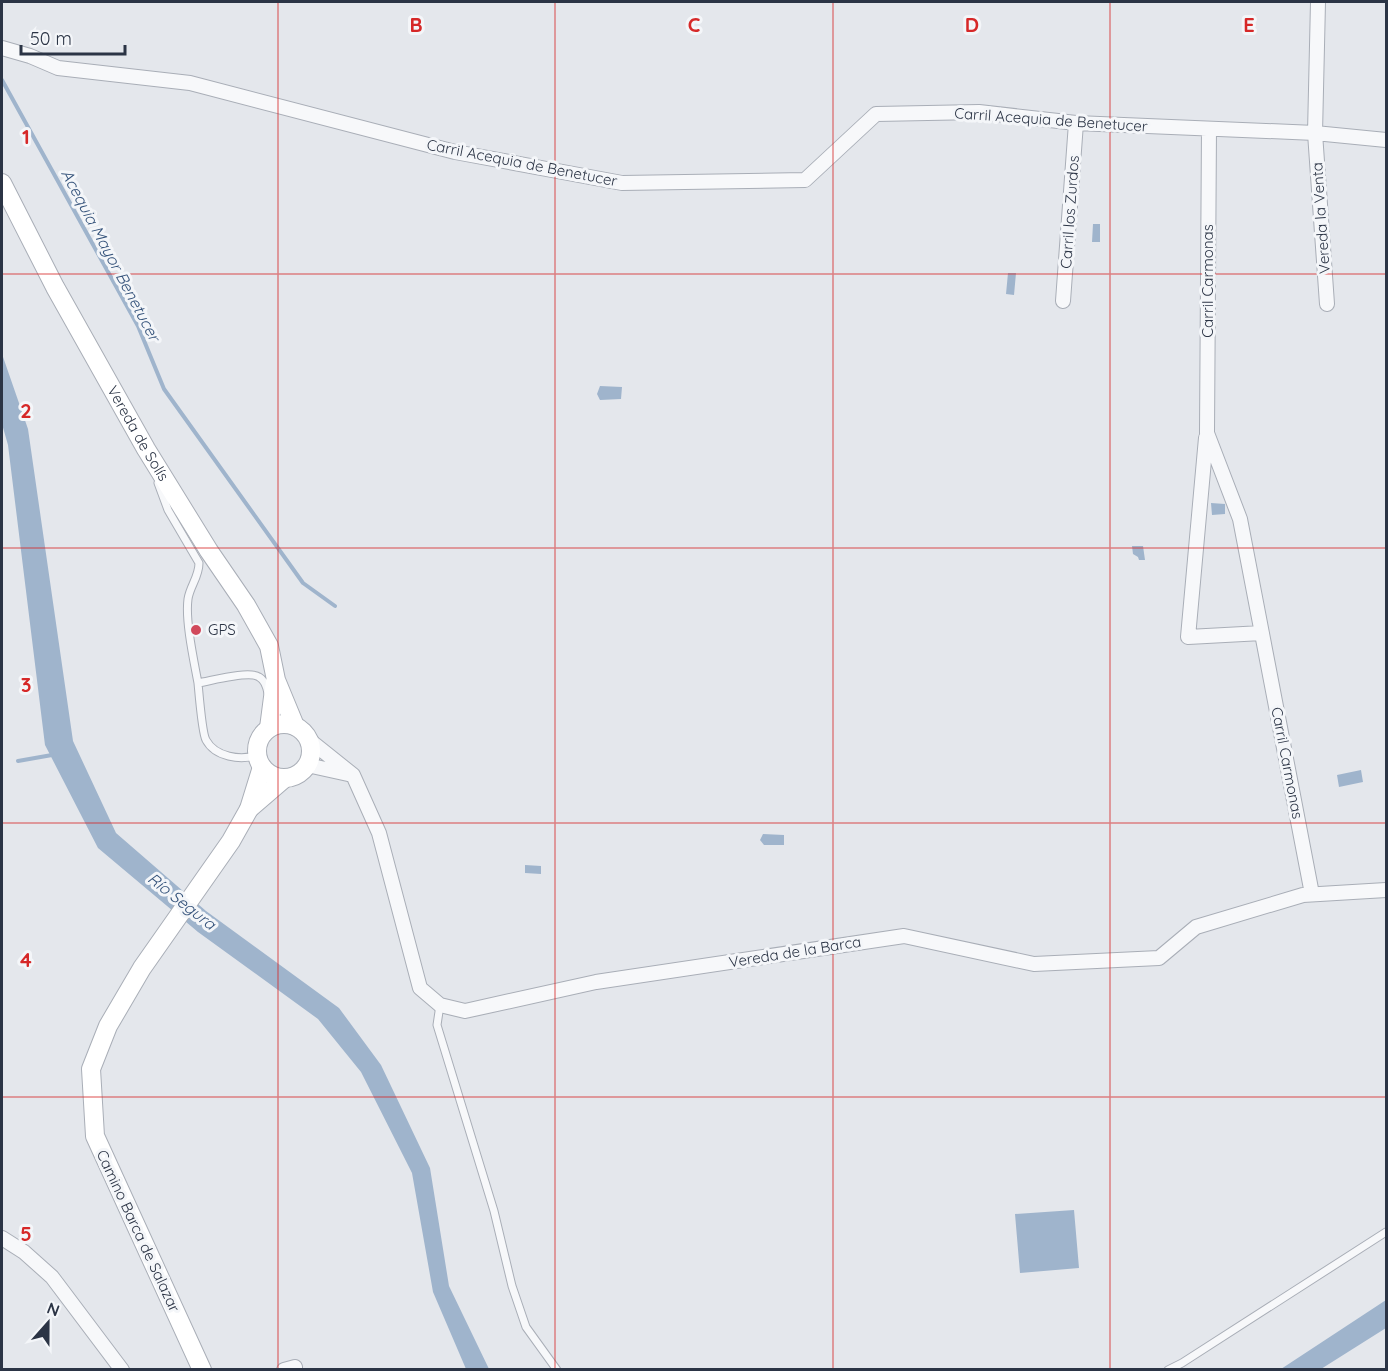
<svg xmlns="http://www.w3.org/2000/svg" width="1388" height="1371" font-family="Quicksand,sans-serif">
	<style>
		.water { fill: #9fb4cc }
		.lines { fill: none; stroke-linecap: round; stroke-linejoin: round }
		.stream { stroke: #9fb4cc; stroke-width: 4 }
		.lane-casing { stroke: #a9aeb7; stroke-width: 9 }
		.street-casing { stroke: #a9aeb7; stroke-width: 16 }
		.secondary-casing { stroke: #a9aeb7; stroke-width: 20 }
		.lane { stroke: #f7f8fa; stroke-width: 7 }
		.street { stroke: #f7f8fa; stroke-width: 14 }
		.secondary { stroke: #fff; stroke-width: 18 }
		.grid { fill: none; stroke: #d62828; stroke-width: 1.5; stroke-opacity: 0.55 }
		.poi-dot { fill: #d1495b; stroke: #f4f6f9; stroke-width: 2 }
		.labels { text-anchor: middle; stroke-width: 6; stroke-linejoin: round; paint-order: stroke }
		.street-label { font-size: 15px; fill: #2b3445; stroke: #f4f6f9 }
		.poi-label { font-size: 15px; fill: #2b3445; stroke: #f4f6f9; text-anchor: start }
		.water-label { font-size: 16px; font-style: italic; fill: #34527a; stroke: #f4f6f9 }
		.grid-label { font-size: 20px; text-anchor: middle; font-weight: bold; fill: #d62828; stroke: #f4f6f9; stroke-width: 6; stroke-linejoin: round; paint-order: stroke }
	</style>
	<rect width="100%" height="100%" fill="#e4e7ec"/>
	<path class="water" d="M1093,224H1100V242H1092Z
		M1008,273H1016L1014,295L1006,294Z
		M2,354L28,429L73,741L116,833L206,911L339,1008L381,1065L430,1168L449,1286L489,1369H466L433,1292L412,1173L361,1072L318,1019L198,932L98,848L45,745L8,445L2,424Z
		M600,386L622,387L621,399L600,400L597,394Z
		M1211,503L1225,504V514L1212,515Z
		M1132,546H1143L1145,560H1139L1138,557L1133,554Z
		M1361,770L1363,782L1339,787L1337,775Z
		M763,834L784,835V845H764L760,840Z
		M525,865L541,866V874L525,873Z
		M1074,1210L1079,1268L1020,1273L1015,1214Z
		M1386,1300V1328L1321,1369H1281Z"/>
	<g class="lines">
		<path class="stream" d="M2,80L138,326L164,389L303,583L335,606
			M18,761L52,755"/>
		<defs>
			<path id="lane" d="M158,483L168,510L199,563C199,577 190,586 188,599C185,621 194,661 198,683C211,681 249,670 259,677C265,680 267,688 268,693
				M198,683C199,693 202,733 206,740C215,757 241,761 257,755
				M440,1005L437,1025L494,1211L512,1286L526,1327L557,1370
				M1168,1370L1182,1363L1386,1232"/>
			<path id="street" d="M1318,2L1315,133L1327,304
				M2,48L30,56L58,68L190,83L455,152L622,183L805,180L876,114L979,112L1076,123L1315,133L1386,140
				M1209,129L1207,433L1240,519L1312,894
				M1063,301L1076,123
				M1206,438L1188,637L1262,633
				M308,739L353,775L379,833L420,988L440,1005L465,1011L596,982L904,936L1034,964L1159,958L1196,927L1303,895L1386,890
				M307,765L348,774
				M2,1238L24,1252L52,1277L122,1370
				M284,1370L295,1367V1370"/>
			<g id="secondary">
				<path id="s1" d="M2,183L55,287L146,449L209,551L246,605L269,646L276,680L295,726"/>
				<circle cx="284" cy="751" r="27"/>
				<path d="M269,728L275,682"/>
				<path d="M249,809L285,778"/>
				<path d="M202,1370L95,1136L91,1069L108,1026L142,968L231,841L249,809L262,767"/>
			</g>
		</defs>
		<use href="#lane" class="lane-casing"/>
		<use href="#street" class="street-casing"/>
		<use href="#secondary" class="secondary-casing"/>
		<use href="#lane" class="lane"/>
		<use href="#street" class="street"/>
		<use href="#secondary" class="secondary"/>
	</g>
	<path class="grid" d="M278,2V1370M555,2V1370M833,2V1370M1110,2V1370M2,274H1386M2,548H1386M2,823H1386M2,1097H1386"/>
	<circle class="poi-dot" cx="196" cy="630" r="6"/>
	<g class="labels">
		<g class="street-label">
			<text transform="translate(1051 120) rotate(4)" y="5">Carril Acequia de Benetucer</text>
			<text transform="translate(522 163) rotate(11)" y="5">Carril Acequia de Benetucer</text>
			<text transform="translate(1070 212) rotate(-86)" y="5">Carril los Zurdos</text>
			<text transform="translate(1321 218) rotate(-94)" y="5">Vereda la Venta</text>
			<text transform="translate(1208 281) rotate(-90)" y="5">Carril Carmonas</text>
			<text dy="5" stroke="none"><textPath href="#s1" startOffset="285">Vereda de Solís</textPath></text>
			<text transform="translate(1287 763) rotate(79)" y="5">Carril Carmonas</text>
			<text transform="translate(795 952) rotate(-9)" y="5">Vereda de la Barca</text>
			<text transform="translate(138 1231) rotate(65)" y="5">Camino Barca de Salazar</text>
		</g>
		<g class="poi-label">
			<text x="208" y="635">GPS</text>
		</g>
		<g class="water-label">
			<text transform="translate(111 255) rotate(62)" y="6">Acequia Mayor Benetucer</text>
			<text transform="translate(182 901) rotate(38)" y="6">Río Segura</text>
		</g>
	</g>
	<g class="grid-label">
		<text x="416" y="32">B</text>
		<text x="694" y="32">C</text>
		<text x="972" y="32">D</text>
		<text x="1249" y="32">E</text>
		<text x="26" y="144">1</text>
		<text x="26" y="418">2</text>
		<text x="26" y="692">3</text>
		<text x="26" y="967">4</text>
		<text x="26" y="1241">5</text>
	</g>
	<rect width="1388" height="1371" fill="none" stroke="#2b3445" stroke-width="6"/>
	<g transform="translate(48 1323) rotate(21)" stroke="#f4f6f9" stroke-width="4.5" paint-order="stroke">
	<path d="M0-4.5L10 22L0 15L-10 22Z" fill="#2b3445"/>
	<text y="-9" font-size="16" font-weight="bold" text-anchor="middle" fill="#2b3445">N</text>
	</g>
	<path d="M21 45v9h104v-9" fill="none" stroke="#2b3445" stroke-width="3"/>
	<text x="30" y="45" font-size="18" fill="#2b3445" stroke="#f4f6f9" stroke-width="4.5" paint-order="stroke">50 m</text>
</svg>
